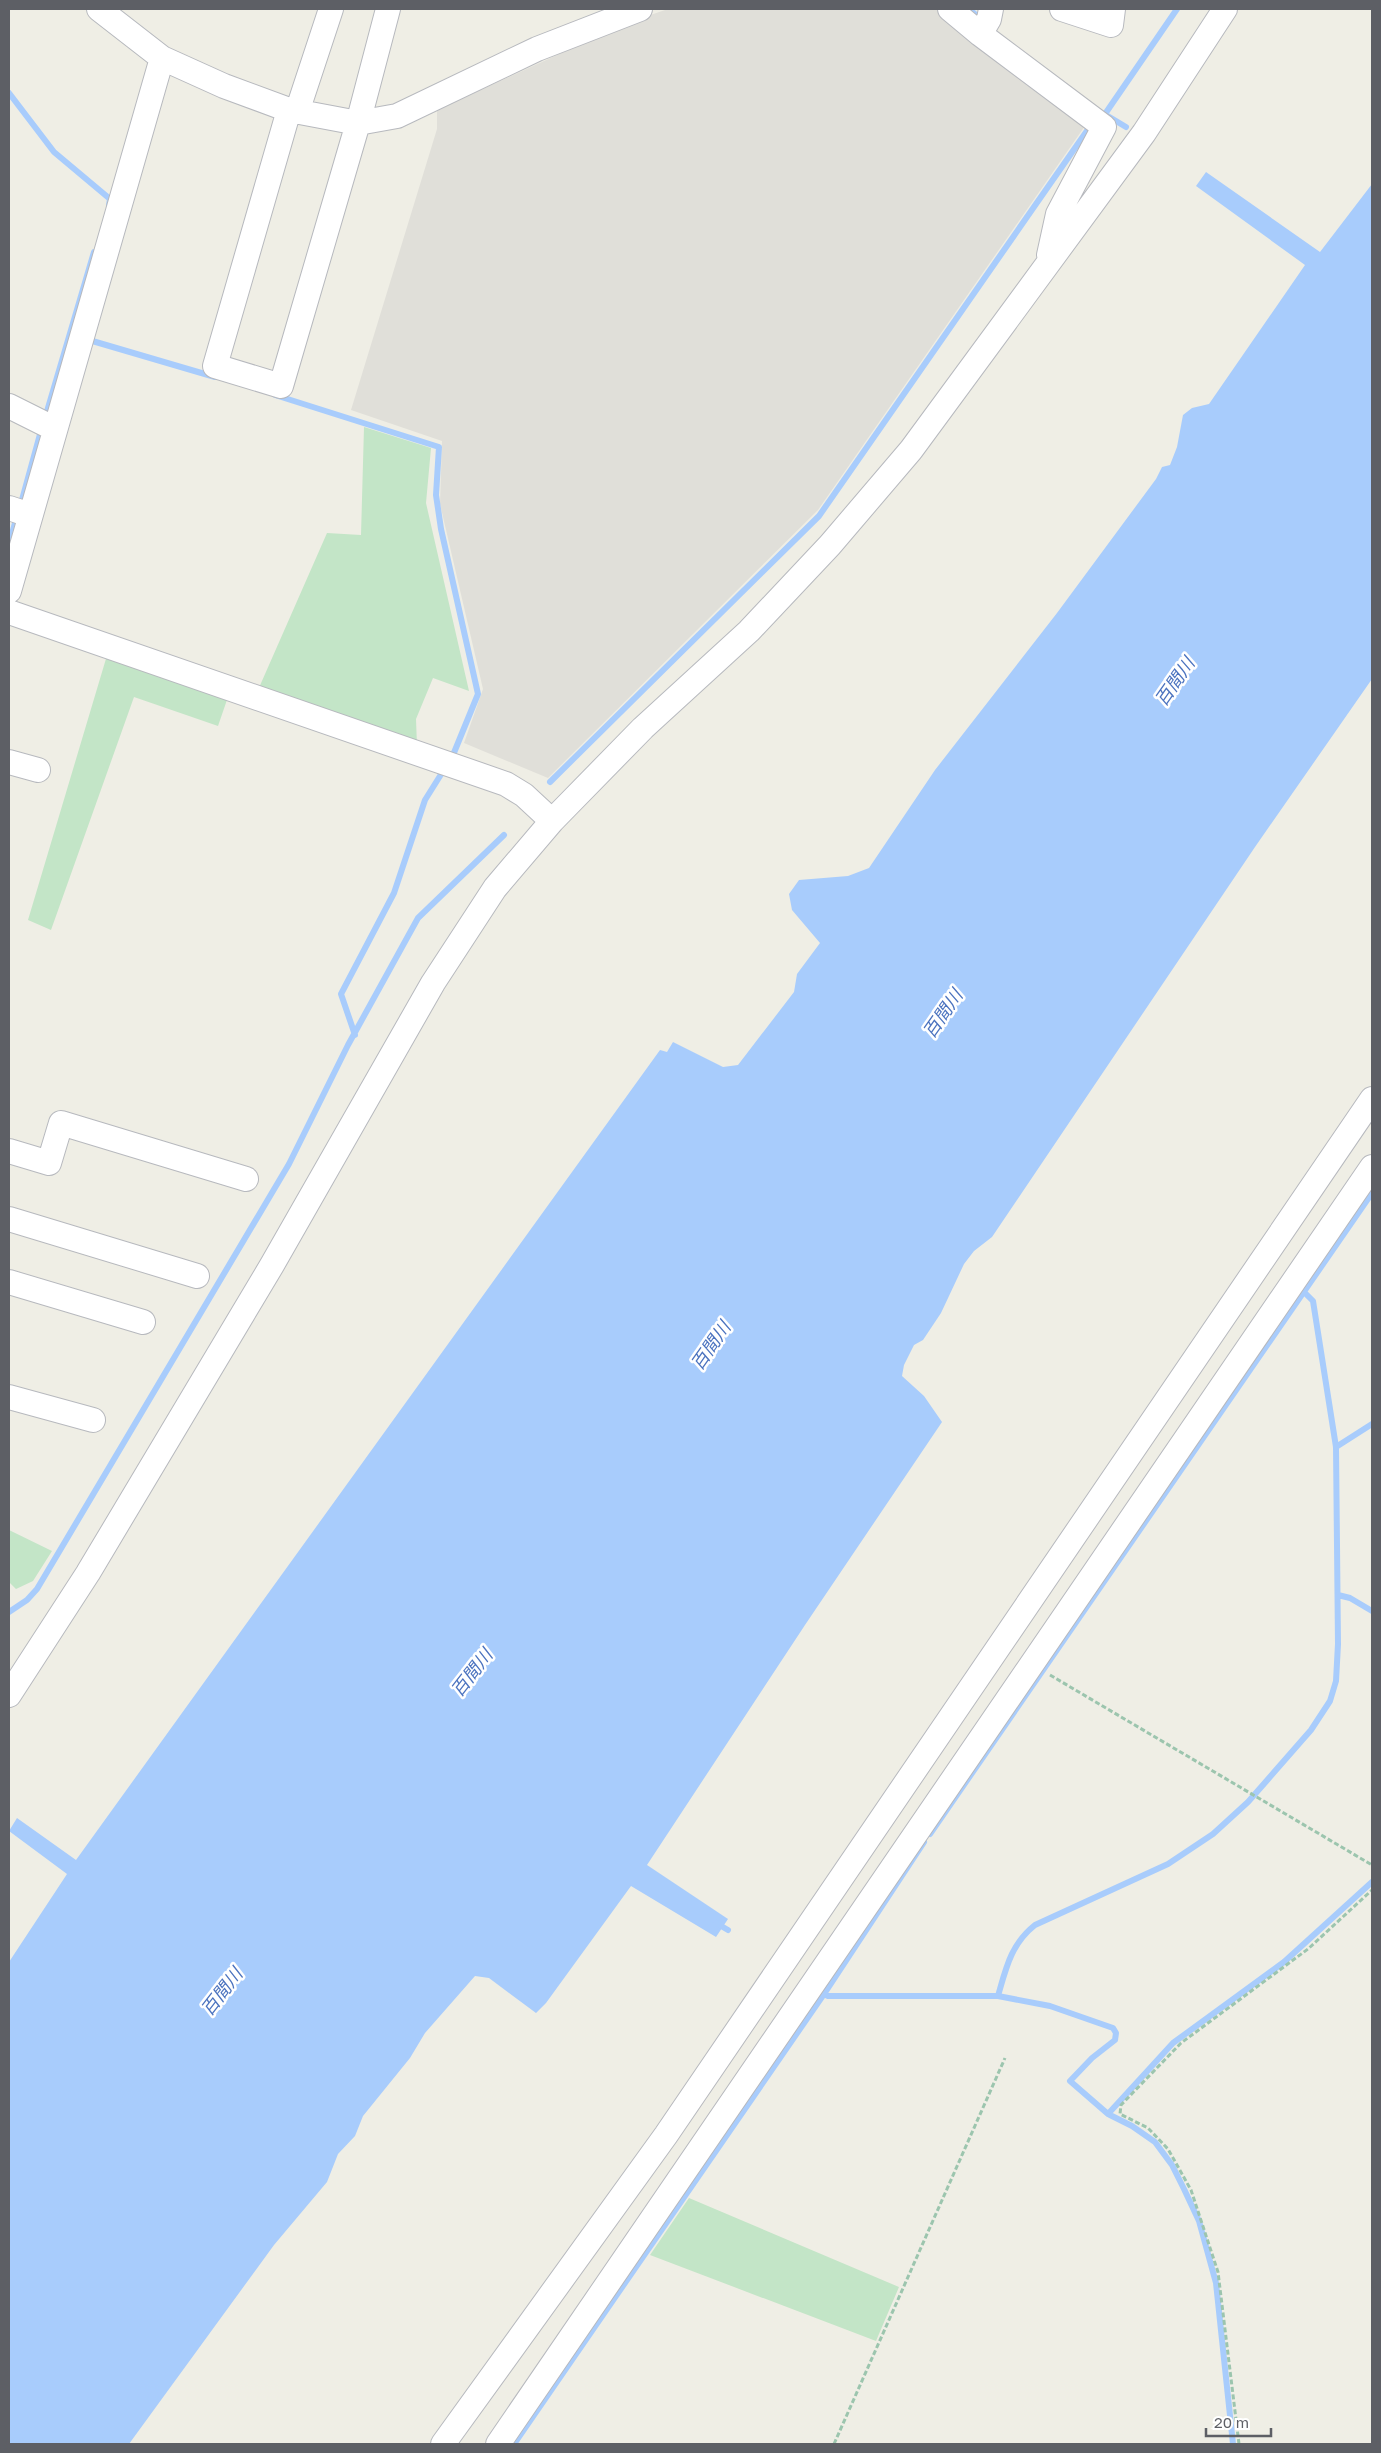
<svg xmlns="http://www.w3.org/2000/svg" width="1381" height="2453" font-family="'Golos Text','Noto Sans JP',sans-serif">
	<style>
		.industrial { fill: #e0dfd9 }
		.green { fill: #c3e5c7 }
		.water { fill: #a8ccfc }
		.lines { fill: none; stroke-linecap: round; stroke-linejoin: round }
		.stream { stroke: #a8ccfc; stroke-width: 6 }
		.minor-casing { stroke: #b7b9be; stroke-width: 26 }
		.path { stroke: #9cc5ae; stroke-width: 3; stroke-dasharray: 5 2.5; stroke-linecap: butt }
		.minor { stroke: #fff; stroke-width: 24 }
		.labels { text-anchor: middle; stroke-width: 5; stroke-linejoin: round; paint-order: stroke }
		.water-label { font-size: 18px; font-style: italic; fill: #4b73bf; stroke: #fff }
	</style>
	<rect width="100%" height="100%" fill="#efeee5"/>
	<path class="industrial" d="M668,9H936L959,33L1087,123L818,510L548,778L464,743L483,689L440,504L442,441L351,410L437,129V110L627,23Z"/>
	<path class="green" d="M364,427L431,448L426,503L469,691L433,678L416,719L417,746L258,690L327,533L361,535Z
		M108,652L229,694L218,726L134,697L51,930L28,920Z
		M9,1530L52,1551L33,1581L16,1589L9,1582Z
		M689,2198L899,2287L876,2341L650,2255Z"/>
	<path class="water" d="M1206,172L1320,252L1372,184V679L1255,847L992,1237L974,1251L964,1264L941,1313L923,1340L914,1345L904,1365L902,1376L924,1396L942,1422L805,1625L647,1865L728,1919L716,1937L631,1886L546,2003L536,2013L489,1978L475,1976L425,2033L410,2058L363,2116L355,2136L338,2154L327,2182L274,2245L129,2444H9V1962L67,1874L9,1831L17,1818L76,1860L660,1050L667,1052L673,1042L723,1067L738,1065L794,992L797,974L820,943L792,910L789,894L799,880L848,876L869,868L935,770L1057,613L1156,479L1162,467L1170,465L1177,447L1183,415L1192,408L1209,404L1305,265L1196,186Z"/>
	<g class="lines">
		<path class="stream" d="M969,9L983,21
			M9,93L54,152L110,199L109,205
			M1105,114L1177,9
			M1106,115L1126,127
			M89,340L215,377
			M275,395L439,447L436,495L441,529L478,694L451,760
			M45,418L94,252
			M20,507L42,427
			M9,544L17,516
			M550,782L819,516L1091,125
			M355,1035L341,994L394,893L425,800L445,768
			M1336,1447L1372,1424
			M1338,1595L1350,1598L1372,1611
			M9,1612L27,1600L37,1589L289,1164L348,1045L418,918L504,835
			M930,1834L1372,1193
			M716,1923L728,1930
			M822,1993L828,1996H998L1050,2006L1113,2028L1116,2033L1115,2040L1092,2058L1070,2081L1108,2114L1132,2126L1155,2142L1172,2165L1184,2189L1199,2221L1216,2283L1233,2444
			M998,1996C1006,1968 1011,1944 1035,1925L1168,1864L1213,1834L1248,1802L1311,1730L1330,1701L1336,1681L1338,1644L1336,1447L1313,1301L1304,1292
			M1108,2114L1173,2043L1284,1962L1372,1882
			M514,2444L824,1994L924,1842"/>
		<defs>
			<path id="minor" d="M99,9L162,58L224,86L289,110L358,123L397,116L537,49L640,9
				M950,9L980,34L1104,127L1058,214L1049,255
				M1062,9L1111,25L1113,9
				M980,34L989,19L991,9
				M289,110L215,366L281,386L358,123L388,9
				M297,112L331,9
				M9,406L55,429
				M9,508L30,515
				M9,591L162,58
				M9,612L506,784L524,795L552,821
				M9,762L38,770
				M9,1151L49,1163L61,1123L246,1179
				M9,1219L197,1276
				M9,1282L143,1322
				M9,1397L93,1420
				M9,1695L88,1573L272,1265L433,983L495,888L552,821L643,728L749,631L830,545L911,450L1144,133L1225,9
				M443,2444L666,2135L1372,1099
				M498,2444L1372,1167"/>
		</defs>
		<use href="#minor" class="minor-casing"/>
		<path class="path" d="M1050,1675L1372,1865
			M834,2444L1005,2058
			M1239,2444L1218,2272L1191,2190L1168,2149L1148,2128L1120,2114L1121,2105L1181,2043L1308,1949L1372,1890"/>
		<use href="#minor" class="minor"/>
	</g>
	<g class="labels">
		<g class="water-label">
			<text transform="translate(1175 682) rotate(-55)" y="6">百間川</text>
			<text transform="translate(943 1014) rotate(-55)" y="6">百間川</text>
			<text transform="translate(711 1346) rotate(-55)" y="6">百間川</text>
			<text transform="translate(472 1673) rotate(-52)" y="6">百間川</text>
			<text transform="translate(222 1992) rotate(-52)" y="6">百間川</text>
		</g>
	</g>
	<rect width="1381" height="2453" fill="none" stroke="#5d5f65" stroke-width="20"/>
	<path d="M1206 2428v8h65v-8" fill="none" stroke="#5d5f65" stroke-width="2.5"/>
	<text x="1214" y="2428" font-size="15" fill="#5d5f65" stroke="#ffffff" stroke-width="4" paint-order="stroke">20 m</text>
</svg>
